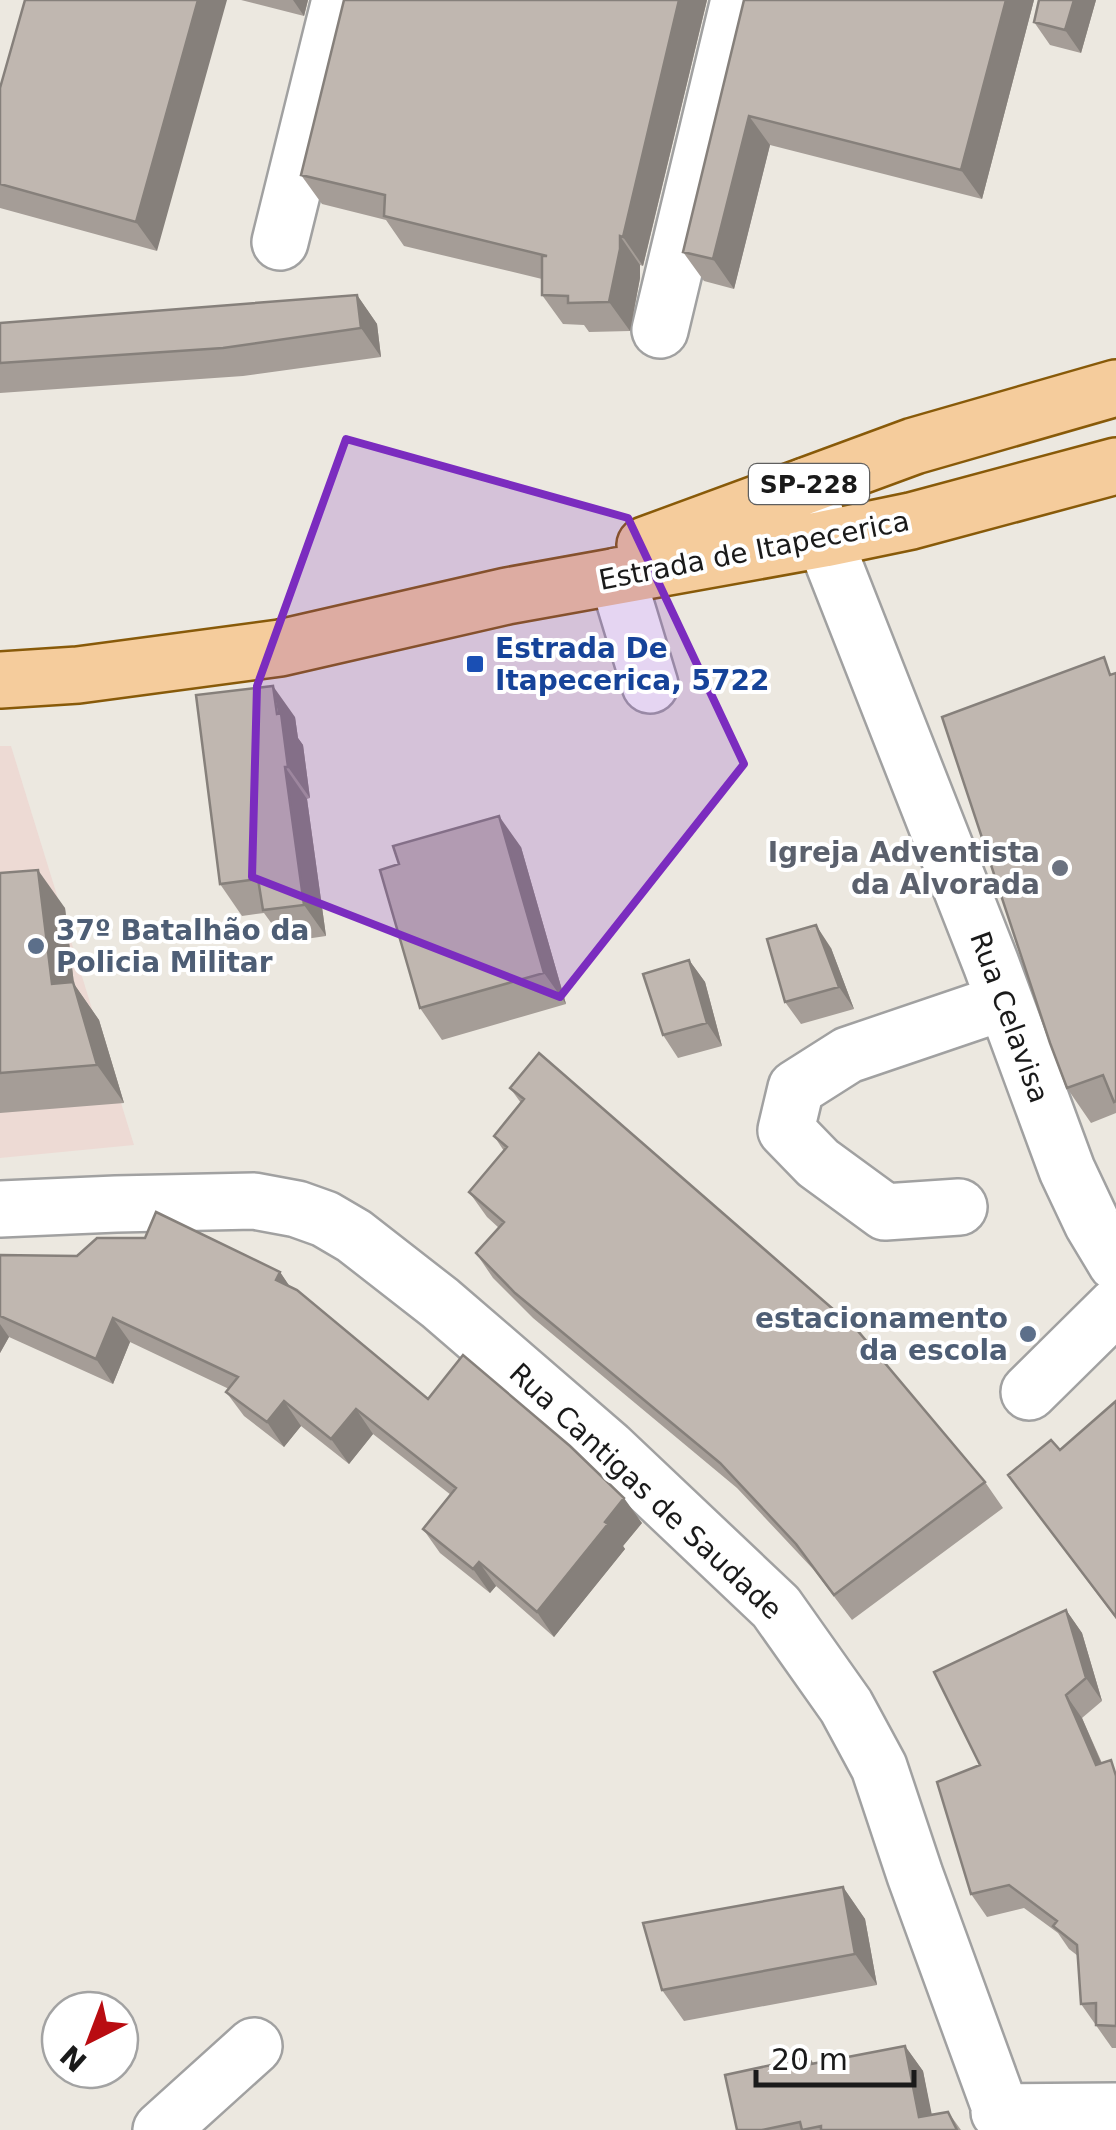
<svg xmlns="http://www.w3.org/2000/svg" width="1116" height="2130" font-family="'DejaVu Sans',sans-serif">
	<style>
		.military { fill: #eddad4 }
		.lines { fill: none; stroke-linecap: round; stroke-linejoin: round }
		.minor-casing { stroke: #a1a1a1; stroke-width: 60 }
		.major-casing { stroke: #885a09; stroke-width: 60 }
		.minor { stroke: #fff; stroke-width: 55 }
		.major { stroke: #f5cc9c; stroke-width: 55 }
		.wall { fill: #a59d97 }
		.shaded-wall { fill: #86807b }
		.building { fill: #c0b7b0; stroke: #86807b; stroke-width: 2.5 }
		.marked { fill: #7b2cbf; fill-opacity: 0.2; stroke: #7b2cbf; stroke-width: 8; stroke-linejoin: round }
		.transit-dot { fill: #1a4fb4; stroke: #fff; stroke-width: 4 }
		.worship-dot { fill: #6b7280; stroke: #fff; stroke-width: 4 }
		.service-dot { fill: #5c6f8a; stroke: #fff; stroke-width: 4 }
		.labels { text-anchor: middle; stroke-width: 8; stroke-linejoin: round; paint-order: stroke }
		.shield { fill: #fff; stroke: #5f5f5f; stroke-width: 2.5 }
		.shield-label { font-size: 25px; font-weight: bold; fill: #1a1a1a }
		.street-label { font-size: 28px; fill: #1a1a1a; stroke: #fff }
		.transit-label { font-size: 28px; font-weight: bold; fill: #164399; stroke: #fff; text-anchor: start }
		.worship-label { font-size: 28px; font-weight: bold; fill: #5b616d; stroke: #fff; text-anchor: end }
		.service-label { font-size: 28px; font-weight: bold; fill: #4e5e75; stroke: #fff; text-anchor: start }
	</style>
	<rect width="100%" height="100%" fill="#ece8e0"/>
	<path class="military" d="M0,746H11L134,1145L0,1158Z"/>
	<g class="lines">
		<defs>
			<path id="minor" d="M280,242L340,0
				M660,330L739,0
				M806,486L824,539L991,964L1067,1170L1092,1223L1116,1263
				M617,576L650,685
				M959,1207L885,1212L818,1163L786,1130L796,1088L848,1055L1004,1002
				M0,1209L116,1204L254,1201L297,1209L325,1219L354,1236L440,1303L608,1448L776,1607L846,1706L879,1767L915,1875L1008,2130
				M1029,1392L1116,1306
				M999,2112L1116,2111
				M161,2130L254,2046"/>
			<path id="major" d="M645,545L914,446L1116,388
				M0,680L78,675L280,648L507,596L824,539L911,521L1116,466"/>
		</defs>
		<use href="#minor" class="minor-casing"/>
		<use href="#major" class="major-casing"/>
		<use href="#minor" class="minor"/>
		<use href="#major" class="major"/>
	</g>
	<path class="wall" d="M25,0L157,251L0,208V88Z
		M241,0H308L304,16Z
		M344,0H707L643,266L640,265V278L630,331L589,332L584,325L563,324L542,295V279L404,246L386,220L322,204L301,175Z
		M744,0H1034L982,199L770,145L734,289L704,281L683,252Z
		M1039,0H1096L1081,53L1050,45L1034,22Z
		M357,295L377,324L381,357L243,376L0,393V323Z
		M1115,673L1116,1113L1091,1123L1067,1088Z
		M295,717L298,738L303,745L310,798L307,799L326,936L285,942L264,913L242,916L220,884Z
		M521,847L566,1004L442,1040L420,1008L399,864Z
		M0,873L65,908L74,984L99,1020L124,1103L0,1113Z
		M831,948L854,1009L801,1024L785,1002Z
		M689,960L705,982L722,1046L678,1058L663,1035Z
		M510,1088L985,1482L1003,1508L852,1620L813,1569L737,1488L533,1318L493,1278L476,1253L499,1228L487,1217L469,1192L504,1151L494,1136L521,1103Z
		M0,1255L280,1272L289,1286L428,1399L642,1523L623,1546L625,1549L554,1637L496,1586L490,1593L440,1553L423,1529L451,1495L373,1434L349,1464L301,1426L284,1447L244,1416L226,1392L229,1389L130,1342L113,1384L9,1337L0,1353Z
		M1116,1401V1619L1008,1475L1060,1450Z
		M1066,1610L1082,1633L1102,1701L1082,1718L1102,1763L1116,1776V2048H1112L1081,2004L1078,1956L1069,1949L1058,1933L1024,1908L987,1917L971,1894L980,1765Z
		M843,1887L865,1919L877,1985L684,2021L662,1990Z
		M905,2046L923,2071L931,2114L948,2112L961,2130H737L809,2057L814,2064Z"/>
	<path class="shaded-wall" d="M198,0H227L157,251L136,222Z
		M293,0H308L304,16Z
		M679,0H707L643,266L623,237Z
		M1006,0H1034L982,199L961,170Z
		M1074,0H1096L1081,53L1065,30Z
		M749,116L770,145L734,289L713,259Z
		M620,236L640,265V278L630,331L609,302Z
		M357,295L377,324L381,357L361,328Z
		M273,686L295,717L298,738L303,745L310,798L288,767Z
		M285,767L307,799L326,936L304,905Z
		M499,816L521,847L566,1004L544,973Z
		M38,870L65,908L74,984L99,1020L124,1103L97,1065L52,984Z
		M816,925L831,948L854,1009L839,987Z
		M689,960L705,982L722,1046L707,1023Z
		M280,1272L297,1297L276,1280Z
		M113,1318L130,1342L113,1384L96,1359Z
		M0,1324L9,1337L0,1353Z
		M284,1401L301,1426L284,1447L267,1422Z
		M356,1409L373,1434L349,1464L331,1439Z
		M624,1498L642,1523L623,1546L625,1549L554,1637L537,1612Z
		M479,1562L496,1586L490,1593L473,1569Z
		M1066,1610L1082,1633L1102,1701L1086,1678Z
		M1066,1695L1082,1718L1112,1788L1096,1765Z
		M843,1887L865,1919L877,1985L855,1954Z
		M905,2046L923,2071L935,2130L919,2117Z"/>
	<path class="building" d="M25,0H198L136,222L0,184V88Z
		M344,0H679L623,237L620,236V249L609,302L568,303V296L542,295V256H547L384,216L385,195L301,175Z
		M744,0H1006L961,170L749,116L713,259L683,252Z
		M1039,0H1074L1065,30L1034,22Z
		M357,295L361,328L223,348L0,363V323Z
		M1104,657L1110,675L1116,673V1101L1114,1102L1103,1075L1067,1088L1050,1043L942,717Z
		M273,686L277,714L281,713L288,767H285L304,905L263,910L258,879L220,884L196,695Z
		M499,816L544,973L420,1008L380,870L399,864L393,846Z
		M38,870L52,984L73,982L97,1065L0,1073V873Z
		M816,925L839,987L785,1002L767,939Z
		M689,960L707,1023L663,1035L643,974Z
		M539,1053L857,1330L985,1482L834,1595L796,1544L720,1463L515,1293L476,1253L504,1222L469,1192L507,1147L494,1136L524,1099L510,1088Z
		M156,1212L280,1272L276,1280L297,1290L428,1399L463,1355L570,1446L624,1498L605,1522L608,1524L537,1612L479,1562L473,1569L423,1529L456,1488L356,1409L331,1439L284,1401L267,1422L226,1392L238,1377L113,1318L96,1359L0,1316V1255L77,1256L97,1238H145Z
		M1116,1401V1617L1008,1475L1051,1440L1060,1450Z
		M1066,1610L1086,1678L1066,1695L1096,1765L1111,1760L1116,1776V2026L1096,2025V2003L1081,2004L1077,1945L1053,1926L1057,1921L1009,1885L971,1894L937,1782L980,1765L934,1672Z
		M843,1887L855,1954L662,1990L643,1923Z
		M905,2046L919,2117L948,2112L957,2130H821V2126L802,2130L800,2122L762,2130H737L725,2075L809,2057L811,2064Z"/>
	<path class="marked" d="M346,439L628,518L744,764L560,997L252,877L257,686Z"/>
	<rect class="transit-dot" x="465" y="654" width="20" height="20" rx="5"/>
	<circle class="worship-dot" cx="1060" cy="868" r="10"/>
	<g class="service-dot">
		<circle cx="36" cy="946" r="10"/>
		<circle cx="1028" cy="1334" r="10"/>
	</g>
	<g class="labels">
		<rect class="shield" x="749" y="464" width="120" height="40" rx="8"/>
		<g class="shield-label">
			<text x="809" y="493">SP-228</text>
		</g>
		<g class="street-label">
			<text transform="translate(754 550) rotate(-11)" y="10">Estrada de Itapecerica</text>
			<text transform="translate(1010 1017) rotate(70)" y="10">Rua Celavisa</text>
			<text transform="translate(646 1491) rotate(43)" y="10">Rua Cantigas de Saudade</text>
		</g>
		<g class="transit-label">
			<text x="495" y="658">Estrada De<tspan x="495" dy="32">Itapecerica, 5722</tspan></text>
		</g>
		<g class="worship-label">
			<text x="1040" y="862">Igreja Adventista<tspan x="1040" dy="32">da Alvorada</tspan></text>
		</g>
		<g class="service-label">
			<text x="56" y="940">37º Batalhão da<tspan x="56" dy="32">Policia Militar</tspan></text>
			<text x="1008" y="1328" text-anchor="end">estacionamento<tspan x="1008" dy="32">da escola</tspan></text>
		</g>
	</g>
	<g transform="translate(90 2040) rotate(222)"><circle r="48" fill="#ffffff" stroke="#a3a3a3" stroke-width="2.5"/>
	<path d="M0-8L18 38L0 25L-18 38Z" fill="#b90c11"/>
	<text y="-15" font-size="28" font-weight="bold" text-anchor="middle" fill="#1a1a1a">N</text>
	</g>
	<path d="M756 2070v15h158v-15" fill="none" stroke="#1a1a1a" stroke-width="5"/>
	<text x="771" y="2070" font-size="30" fill="#1a1a1a" stroke="#ffffff" stroke-width="8" paint-order="stroke">20 m</text>
</svg>
